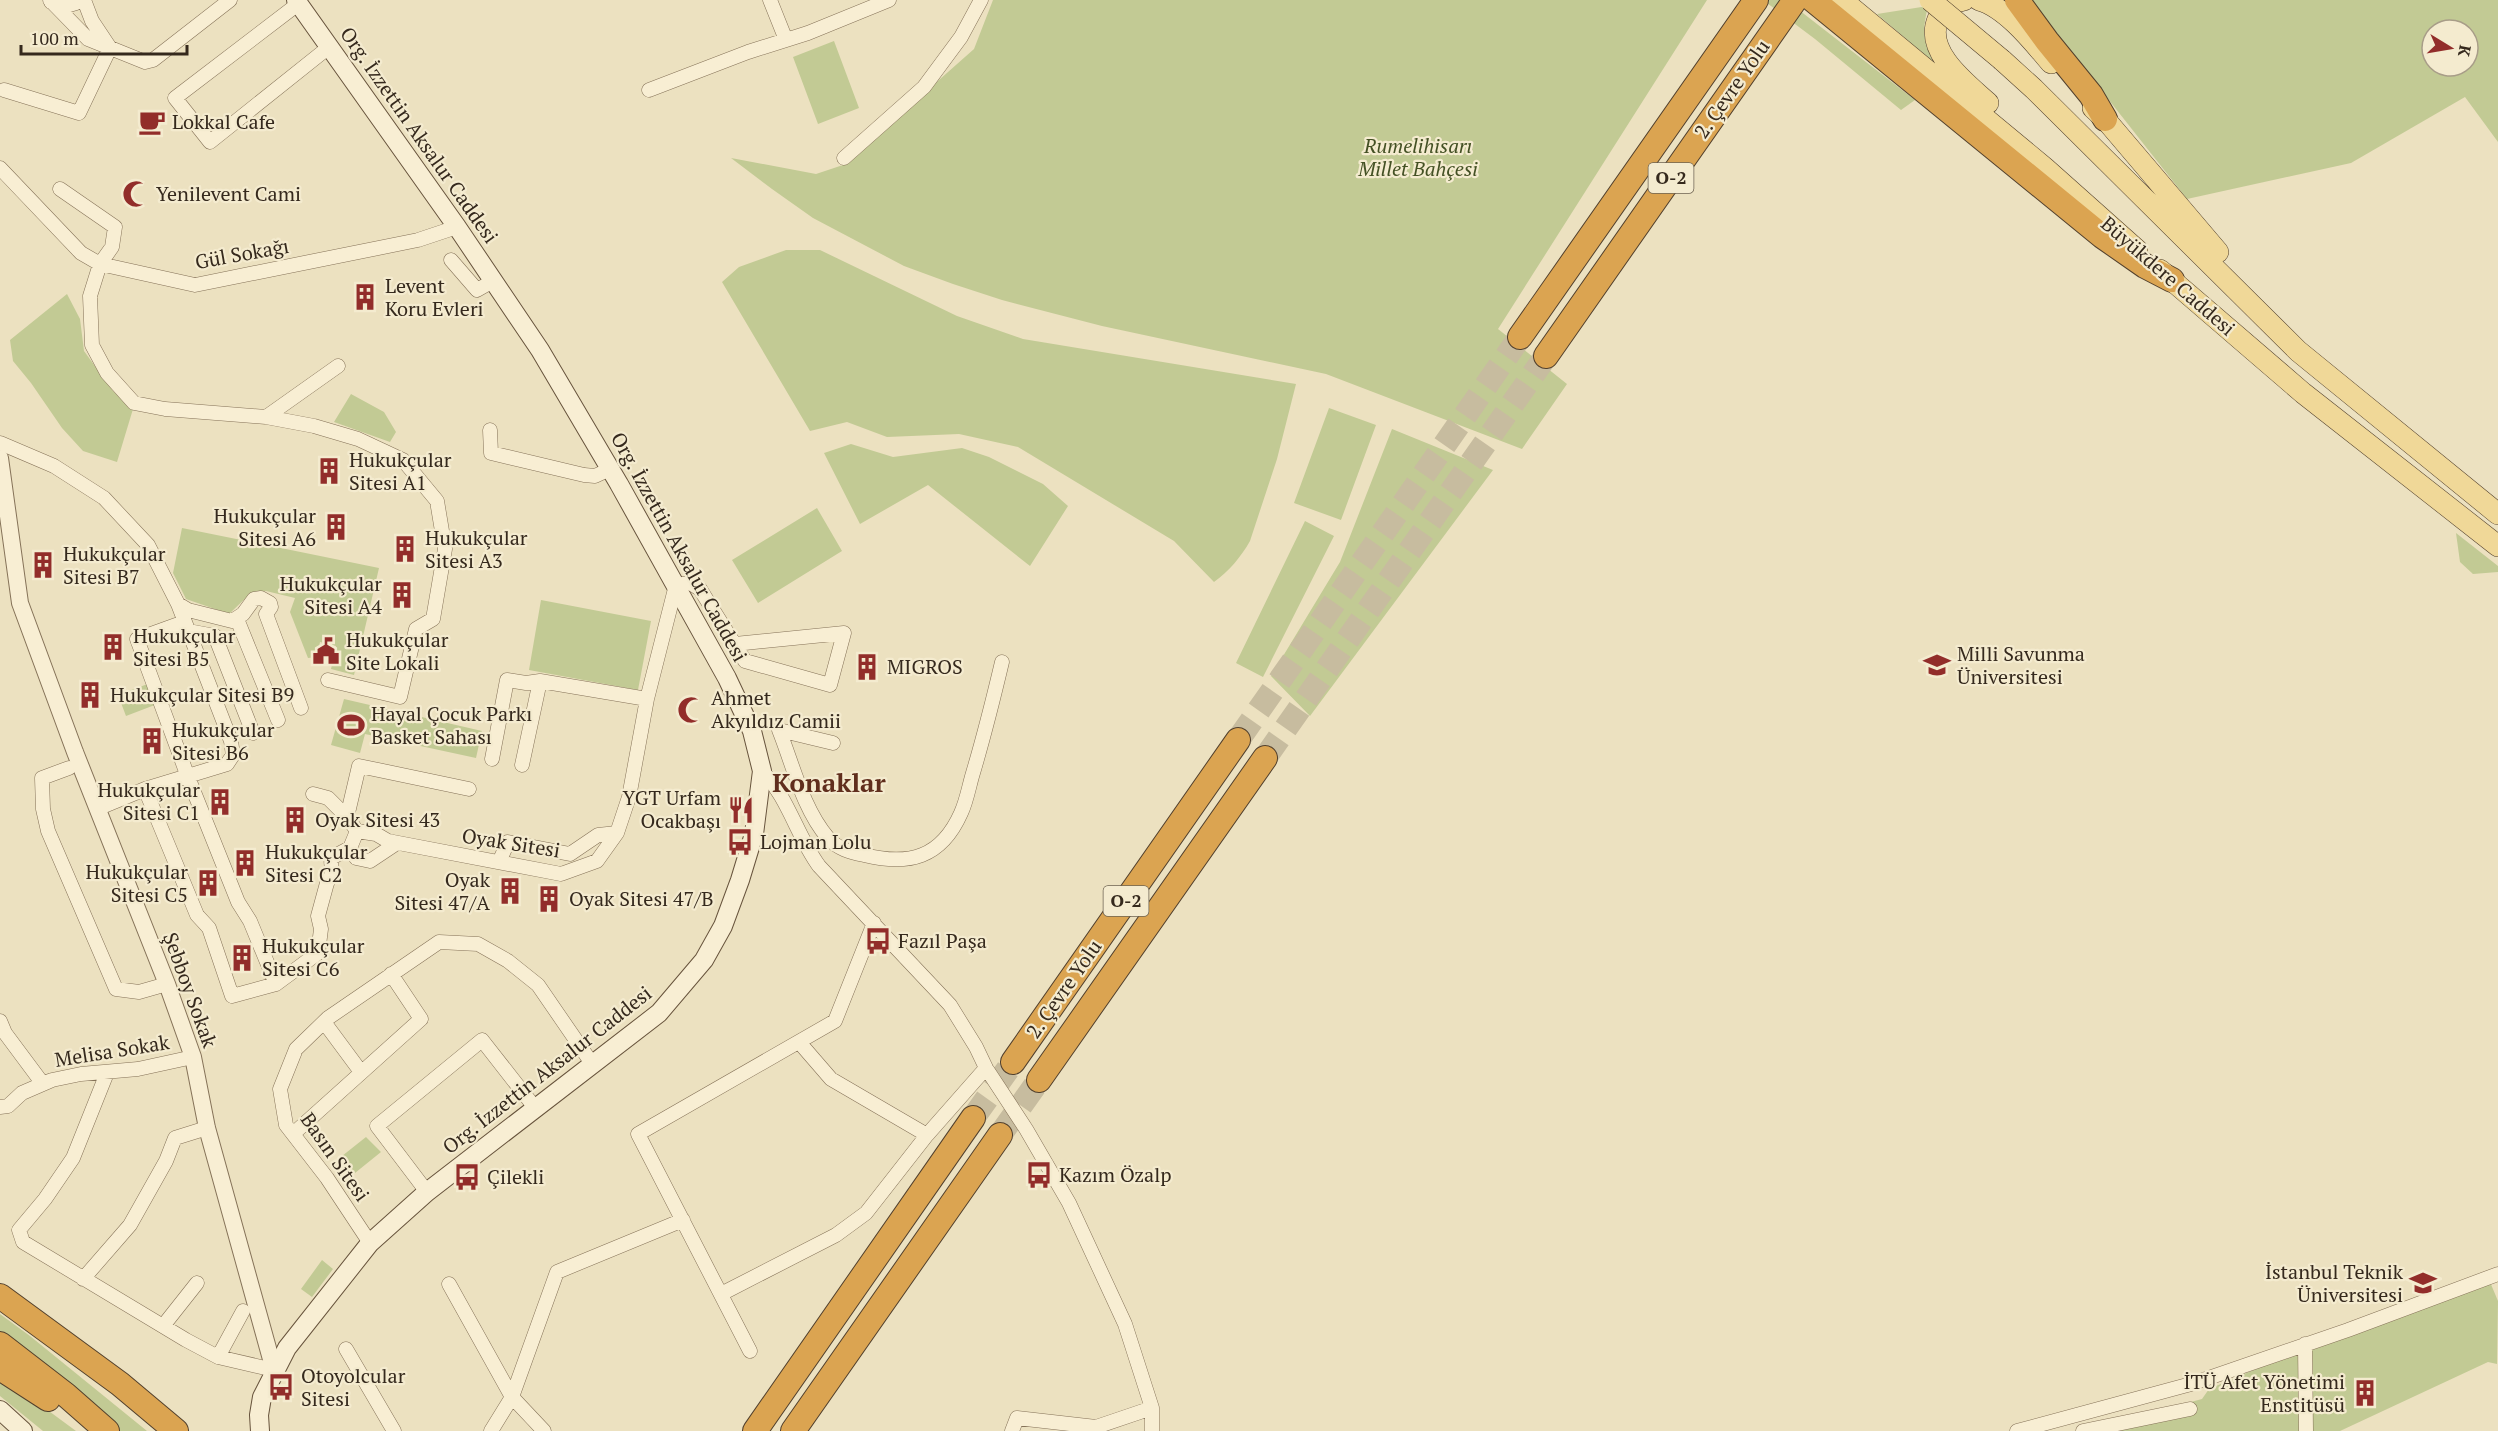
<svg xmlns="http://www.w3.org/2000/svg" width="2498" height="1431" font-family="'PT Serif',serif">
	<style>
		.green { fill: #c2ca94; fill-rule: evenodd }
		.lines { fill: none; stroke-linecap: round; stroke-linejoin: round }
		.motorway-tunnel { stroke: #c7bc9f; stroke-width: 24; stroke-dasharray: 24 12; stroke-linecap: butt }
		.minor-casing { stroke: #857258; stroke-width: 15 }
		.tertiary-casing { stroke: #857258; stroke-width: 18 }
		.secondary-casing { stroke: #67533c; stroke-width: 20 }
		.primary-casing { stroke: #52402d; stroke-width: 22 }
		.motorway-casing { stroke: #52402d; stroke-width: 26 }
		.minor { stroke: #f8eed3; stroke-width: 14 }
		.tertiary { stroke: #f8eed3; stroke-width: 16 }
		.secondary { stroke: #f8eed3; stroke-width: 18 }
		.primary { stroke: #f0d898; stroke-width: 21 }
		.motorway { stroke: #dba451; stroke-width: 24 }
		.primary-bridge-casing { stroke: #52402d; stroke-width: 22; stroke-linecap: butt }
		.primary-bridge { stroke: #f0d898; stroke-width: 21 }
		.labels { text-anchor: middle; stroke-width: 4.5; stroke-linejoin: round; paint-order: stroke }
		.shield { fill: #f4ebcf; stroke: #6e6352; stroke-width: 1.5 }
		.shield-label { font-size: 18px; font-weight: bold; fill: #35291d }
		.street-label { font-size: 20px; fill: #35291d; stroke: #f4ebcf }
		.poi-label { font-size: 20px; fill: #35291d; stroke: #f4ebcf; text-anchor: start }
		.park-label { font-size: 20px; font-style: italic; fill: #445124; stroke: #f4ebcf }
		.district-label { font-size: 26px; font-weight: bold; fill: #602e1d; stroke: #f4ebcf }
	</style>
	<rect width="100%" height="100%" fill="#ece1c0"/>
	<path class="green" d="M993,0H1707L1498,329L1567,384L1522,449L1326,374L1102,326L1002,300L953,284L904,266L813,218L772,189L731,158L816,174L843,165L974,49Z
		M1763,0H1786L1915,100L1901,110L1815,39Z
		M2030,0H2498V142L2465,97L2351,163L2187,199ZM2432,30H2468V66H2432Z
		M1928,6C1922,32 1923,40 1934,63L1877,14Z
		M834,41L859,108L818,124L793,57Z
		M786,250H820L957,316L1023,339L1296,384L1277,459L1250,541C1241,557 1229,571 1214,582L1174,541L1018,447L959,434L887,437L847,422L810,431L722,282L739,267Z
		M67,294L80,319L84,351L113,391L133,409L117,462L83,451L62,428L31,383L13,361L10,340Z
		M351,394L384,412L396,432L390,442L334,422Z
		M1329,408L1376,425L1341,520L1294,503Z
		M1392,429L1493,470L1310,716L1271,676L1340,562Z
		M851,444L893,457L962,448L989,457L1043,484L1068,506L1030,566L928,485L860,524L824,453Z
		M817,508L842,551L758,603L732,560Z
		M1305,521L1334,536L1263,677L1236,663Z
		M182,528L379,568L354,675L331,669L336,646L320,642L317,657L308,658L290,612L295,598L266,591L251,593L229,614L186,599L173,573Z
		M2456,533L2498,566V572L2473,574L2460,562Z
		M541,600L651,621L638,690L529,670Z
		M153,682L160,703L126,716L118,695Z
		M344,699L482,731L476,758L365,734L360,753L331,745Z
		M366,1137L381,1152L350,1177L337,1160Z
		M322,1260L333,1269L312,1297L301,1289Z
		M2490,1282L2498,1301L2497,1364L2488,1362L2340,1431H2081L2202,1399L2209,1389L2291,1354Z
		M0,1314L30,1336L147,1431H114L0,1332Z
		M0,1375L76,1431H43L0,1396Z"/>
	<g class="lines">
		<path class="motorway-tunnel" d="M1238,740L1520,337
			M1265,758L1546,356
			M973,1118L1013,1062
			M1000,1135L1039,1080"/>
		<defs>
			<path id="minor" d="M50,0L88,39L145,62L153,60L230,0
				M84,0L92,21L110,48
				M770,0L786,40
				M51,2L66,6L76,3L78,0
				M298,4L175,98L210,142L329,47
				M4,90L79,113L110,48
				M649,90L748,52L808,33L889,0
				M844,158L924,87L961,37L981,0
				M0,168L81,253L100,264L195,285L418,240L457,227
				M60,189L115,227L112,247L100,264L90,296L92,345L107,373L134,403L165,409L266,417L314,426L358,439L403,460L437,501L445,549L433,619L416,629L400,697L328,680
				M451,260L477,290L493,281
				M266,417L338,366
				M490,430L491,453L584,475L595,476L610,469
				M0,443L54,466L104,498L148,545L178,604L231,741L233,755L227,764L145,789L99,808
				M178,604L188,610L232,621L243,614L254,599L261,598L270,603L271,607L266,614L301,708
				M237,619L278,720
				M184,622L137,639L188,777L238,902L250,921L276,984
				M188,631L215,636L253,733
				M833,743L779,730C793,765 803,809 828,838C838,849 850,852 864,855C909,866 941,858 961,813C967,800 969,786 973,773C984,736 993,700 1002,662
				M492,759L507,680L526,683L540,681L647,699
				M522,765L540,681
				M69,768L42,778L43,809L48,831L116,989L139,992L167,984
				M762,771C788,797 797,836 819,866L950,1005L976,1047L986,1068L1026,1129L1069,1203L1125,1324L1152,1408V1431
				M145,789L197,915L209,928L232,996L276,984L318,953L321,929L318,916L327,883L332,874L331,858L350,848L357,831L376,834L388,841L561,874L597,861L617,833L629,797L647,699L676,585L690,583L700,589L745,661L830,685L844,633L735,644
				M313,794L328,798L347,817
				M357,831L347,817L359,766L469,789
				M350,848L356,858L370,861L397,843
				M499,862L508,842L570,854L598,835L617,833
				M0,1021L5,1033L43,1084
				M324,1022L361,1072
				M799,1042L831,1079L927,1135
				M107,1073L73,1158L45,1199L19,1230L23,1242L186,1340L218,1357L274,1370
				M0,1107L8,1106L22,1093L52,1080L81,1074L138,1069L193,1057
				M293,1134L421,1019L391,974
				M427,1192L377,1126L482,1040L536,1109
				M370,1243L327,1178L286,1125L280,1089L296,1049L328,1018L439,942L478,944L508,961L538,985L593,1065
				M83,1279L130,1225L166,1161L175,1138L207,1128
				M449,1284L512,1397L544,1431
				M721,1294L836,1235L866,1213L927,1135L986,1068
				M163,1326L197,1283
				M2305,1344L2306,1431
				M346,1349L394,1431
				M750,1351L638,1134L835,1021L874,923
				M218,1357L243,1311
				M491,1431L512,1397L557,1272L683,1220
				M1012,1431L1017,1418L1096,1427L1152,1408
				M2017,1431L2191,1384L2348,1330L2498,1274
				M2083,1431L2190,1409"/>
			<path id="tertiary" d="M0,458L20,603L75,752L167,984L193,1057L207,1128L274,1370"/>
			<path id="secondary" d="M0,1410L23,1431
				M260,1431L259,1415L262,1397L287,1348L370,1243L427,1192L659,1013L704,960L723,926L740,880L754,834L762,771L752,731L727,678L619,484L540,350L457,227L296,0"/>
			<path id="primary" d="M1842,0L2045,168L2137,250
				M1964,0C1953,2 1943,8 1938,19C1924,52 1967,84 1988,103
				M1979,0C2006,7 2034,43 2051,63
				M2002,60L2034,89L2298,351L2498,514
				M2093,108L2105,119L2218,252
				M2160,270L2303,393L2498,546"/>
			<path id="motorway" d="M1813,0L2102,236L2145,266L2172,280
				M2017,0L2047,41L2091,95L2105,119
				M1520,337L1756,0
				M1546,356L1795,0
				M1013,1062L1238,740
				M1039,1080L1265,758
				M0,1296L120,1384L176,1431
				M0,1344L66,1395L107,1431
				M0,1368L48,1399
				M755,1431L973,1118
				M793,1431L1000,1135"/>
		</defs>
		<use href="#minor" class="minor-casing"/>
		<use href="#tertiary" class="tertiary-casing"/>
		<use href="#secondary" class="secondary-casing"/>
		<use href="#primary" class="primary-casing"/>
		<use href="#motorway" class="motorway-casing"/>
		<use href="#minor" class="minor"/>
		<use href="#tertiary" class="tertiary"/>
		<use href="#secondary" class="secondary"/>
		<use href="#primary" class="primary"/>
		<use href="#motorway" class="motorway"/>
		<defs>
			<path id="primary-bridge" d="M1930,0L2002,60"/>
		</defs>
		<use href="#primary-bridge" class="primary-bridge-casing"/>
		<use href="#primary-bridge" class="primary-bridge"/>
	</g>
	<defs>
		<symbol id="cafe-bare" viewBox="-9 -9 18 18"><path d="M-5.5-4.5H6V0H3Q3 3.5 0 3.5H-2.5Q-5.5 3.5-5.5 0ZM3-3.2v2h1.7v-2ZM-6 4.5H4V6H-6Z" fill="#922d2a" stroke="#f4ebcf" stroke-width="2.5" paint-order="stroke"/></symbol>
		<symbol id="mosque-bare" viewBox="-9 -9 18 18"><path d="M3.5-4.9A6 6 0 1 0 3.5 4.9A5 5 0 1 1 3.5-4.9Z" fill="#922d2a" stroke="#f4ebcf" stroke-width="2.5" paint-order="stroke"/></symbol>
		<symbol id="building-bare" viewBox="-9 -9 18 18"><path d="M-4-6H4V6H1V3H-1V6H-4ZM-2.5-4.3h1.7v1.8h-1.7ZM.8-4.3h1.7v1.8H.8ZM-2.5-1h1.7V.8h-1.7ZM.8-1h1.7V.8H.8Z" fill="#922d2a" stroke="#f4ebcf" stroke-width="2.5" paint-order="stroke"/></symbol>
		<symbol id="civic-bare" viewBox="-9 -9 18 18"><path d="M-.6-6.5H3V-4.5H.6V-3L4-1V1h2V6H-6V1h2V-1L-.6-3ZM-1.2 2.5V6h2.4V2.5Z" fill="#922d2a" stroke="#f4ebcf" stroke-width="2.5" paint-order="stroke"/></symbol>
		<symbol id="university-bare" viewBox="-9 -9 18 18"><path d="M0-5L7-2L0 1L-7-2ZM-4 1L0 2.5L4 1V4Q0 6-4 4Z" fill="#922d2a" stroke="#f4ebcf" stroke-width="2.5" paint-order="stroke"/></symbol>
		<symbol id="stadium-bare" viewBox="-9 -9 18 18"><path d="M0-5a6.5 5 0 1 0 0 10a6.5 5 0 1 0 0-10ZM-3.5-1.8h7v3.6h-7Z" fill="#922d2a" stroke="#f4ebcf" stroke-width="2.5" paint-order="stroke"/></symbol>
		<symbol id="restaurant-bare" viewBox="-9 -9 18 18"><path d="M-5-6h1v4h1v-4h1v4h1v-4h1v5L-1.5 .5V6h-2V.5L-5-1ZM5-6V6H3V1.5H1.5Q1.5-4 5-6Z" fill="#922d2a" stroke="#f4ebcf" stroke-width="2.5" paint-order="stroke"/></symbol>
		<symbol id="bus-bare" viewBox="-9 -9 18 18"><path d="M-5-6H5V4H4V6H2V4H-2V6H-4V4H-5ZM-3.5-4V0h7V-4ZM-3.5 1.2v1.5H-2V1.2ZM2 1.2v1.5H3.5V1.2Z" fill="#922d2a" stroke="#f4ebcf" stroke-width="2.5" paint-order="stroke"/></symbol>
	</defs>
	<g fill-rule="evenodd">
		<use href="#cafe-bare" x="133" y="103" width="38" height="38"/>
		<use href="#mosque-bare" x="117" y="175" width="38" height="38"/>
		<use href="#building-bare" x="346" y="278" width="38" height="38"/>
		<use href="#building-bare" x="310" y="452" width="38" height="38"/>
		<use href="#building-bare" x="317" y="508" width="38" height="38"/>
		<use href="#building-bare" x="386" y="530" width="38" height="38"/>
		<use href="#building-bare" x="24" y="546" width="38" height="38"/>
		<use href="#building-bare" x="383" y="576" width="38" height="38"/>
		<use href="#building-bare" x="94" y="628" width="38" height="38"/>
		<use href="#civic-bare" x="307" y="632" width="38" height="38"/>
		<use href="#university-bare" x="1918" y="646" width="38" height="38"/>
		<use href="#building-bare" x="848" y="648" width="38" height="38"/>
		<use href="#building-bare" x="71" y="676" width="38" height="38"/>
		<use href="#mosque-bare" x="672" y="691" width="38" height="38"/>
		<use href="#stadium-bare" x="332" y="706" width="38" height="38"/>
		<use href="#building-bare" x="133" y="722" width="38" height="38"/>
		<use href="#building-bare" x="201" y="783" width="38" height="38"/>
		<use href="#restaurant-bare" x="722" y="791" width="38" height="38"/>
		<use href="#building-bare" x="276" y="801" width="38" height="38"/>
		<use href="#bus-bare" x="721" y="823" width="38" height="38"/>
		<use href="#building-bare" x="226" y="844" width="38" height="38"/>
		<use href="#building-bare" x="189" y="864" width="38" height="38"/>
		<use href="#building-bare" x="491" y="872" width="38" height="38"/>
		<use href="#building-bare" x="530" y="880" width="38" height="38"/>
		<use href="#bus-bare" x="859" y="922" width="38" height="38"/>
		<use href="#building-bare" x="223" y="939" width="38" height="38"/>
		<use href="#bus-bare" x="1020" y="1156" width="38" height="38"/>
		<use href="#bus-bare" x="448" y="1158" width="38" height="38"/>
		<use href="#university-bare" x="2404" y="1264" width="38" height="38"/>
		<use href="#bus-bare" x="262" y="1368" width="38" height="38"/>
		<use href="#building-bare" x="2346" y="1374" width="38" height="38"/>
	</g>
	<g class="labels">
		<g class="shield">
			<rect x="1648.5" y="163" width="45" height="30" rx="4.5"/>
			<rect x="1103.5" y="886" width="45" height="30" rx="4.5"/>
		</g>
		<g class="shield-label">
			<text x="1671" y="184">O-2</text>
			<text x="1126" y="907">O-2</text>
		</g>
		<g class="street-label">
			<text transform="translate(1732 89) rotate(-55)" y="7">2. Çevre Yolu</text>
			<text transform="translate(419 135) rotate(55)" y="7">Org. İzzettin Aksalur Caddesi</text>
			<text transform="translate(242 254) rotate(-10)" y="7">Gül Sokağı</text>
			<text transform="translate(2168 276) rotate(41)" y="7">Büyükdere Caddesi</text>
			<text transform="translate(679 547) rotate(61)" y="7">Org. İzzettin Aksalur Caddesi</text>
			<text transform="translate(511 843) rotate(9)" y="7">Oyak Sitesi</text>
			<text transform="translate(1064 989) rotate(-55)" y="7">2. Çevre Yolu</text>
			<text transform="translate(190 990) rotate(70)" y="7">Şebboy Sokak</text>
			<text transform="translate(112 1051) rotate(-9)" y="7">Melisa Sokak</text>
			<text transform="translate(547 1070) rotate(-38)" y="7">Org. İzzettin Aksalur Caddesi</text>
			<text transform="translate(335 1157) rotate(55)" y="7">Basın Sitesi</text>
		</g>
		<g class="poi-label">
			<text x="172" y="129">Lokkal Cafe</text>
			<text x="156" y="201">Yenilevent Cami</text>
			<text x="385" y="293">Levent<tspan x="385" dy="23">Koru Evleri</tspan></text>
			<text x="349" y="467">Hukukçular<tspan x="349" dy="23">Sitesi A1</tspan></text>
			<text x="316" y="523" text-anchor="end">Hukukçular<tspan x="316" dy="23">Sitesi A6</tspan></text>
			<text x="425" y="545">Hukukçular<tspan x="425" dy="23">Sitesi A3</tspan></text>
			<text x="63" y="561">Hukukçular<tspan x="63" dy="23">Sitesi B7</tspan></text>
			<text x="382" y="591" text-anchor="end">Hukukçular<tspan x="382" dy="23">Sitesi A4</tspan></text>
			<text x="133" y="643">Hukukçular<tspan x="133" dy="23">Sitesi B5</tspan></text>
			<text x="346" y="647">Hukukçular<tspan x="346" dy="23">Site Lokali</tspan></text>
			<text x="1957" y="661">Milli Savunma<tspan x="1957" dy="23">Üniversitesi</tspan></text>
			<text x="887" y="674">MIGROS</text>
			<text x="110" y="702">Hukukçular Sitesi B9</text>
			<text x="711" y="705">Ahmet<tspan x="711" dy="23">Akyıldız Camii</tspan></text>
			<text x="371" y="721">Hayal Çocuk Parkı<tspan x="371" dy="23">Basket Sahası</tspan></text>
			<text x="172" y="737">Hukukçular<tspan x="172" dy="23">Sitesi B6</tspan></text>
			<text x="200" y="797" text-anchor="end">Hukukçular<tspan x="200" dy="23">Sitesi C1</tspan></text>
			<text x="721" y="805" text-anchor="end">YGT Urfam<tspan x="721" dy="23">Ocakbaşı</tspan></text>
			<text x="315" y="827">Oyak Sitesi 43</text>
			<text x="760" y="849">Lojman Lolu</text>
			<text x="265" y="859">Hukukçular<tspan x="265" dy="23">Sitesi C2</tspan></text>
			<text x="188" y="879" text-anchor="end">Hukukçular<tspan x="188" dy="23">Sitesi C5</tspan></text>
			<text x="490" y="887" text-anchor="end">Oyak<tspan x="490" dy="23">Sitesi 47/A</tspan></text>
			<text x="569" y="906">Oyak Sitesi 47/B</text>
			<text x="898" y="948">Fazıl Paşa</text>
			<text x="262" y="953">Hukukçular<tspan x="262" dy="23">Sitesi C6</tspan></text>
			<text x="1059" y="1182">Kazım Özalp</text>
			<text x="487" y="1184">Çilekli</text>
			<text x="2403" y="1279" text-anchor="end">İstanbul Teknik<tspan x="2403" dy="23">Üniversitesi</tspan></text>
			<text x="301" y="1383">Otoyolcular<tspan x="301" dy="23">Sitesi</tspan></text>
			<text x="2345" y="1389" text-anchor="end">İTÜ Afet Yönetimi<tspan x="2345" dy="23">Enstitüsü</tspan></text>
		</g>
		<g class="park-label">
			<text x="1418" y="153">Rumelihisarı<tspan x="1418" dy="23">Millet Bahçesi</tspan></text>
		</g>
		<g class="district-label">
			<text x="829" y="792">Konaklar</text>
		</g>
	</g>
	<g transform="translate(2450 48) rotate(101)"><circle r="28" fill="#f4ebcf" stroke="#a89d88" stroke-width="1.5"/>
	<path d="M0-4.5L10 22L0 15L-10 22Z" fill="#922d2a"/>
	<text y="-9" font-size="16" font-weight="bold" text-anchor="middle" fill="#35291d">K</text>
	</g>
	<path d="M21 45v9h166v-9" fill="none" stroke="#35291d" stroke-width="3"/>
	<text x="30" y="45" font-size="18" fill="#35291d" stroke="#f4ebcf" stroke-width="4.5" paint-order="stroke">100 m</text>
</svg>
